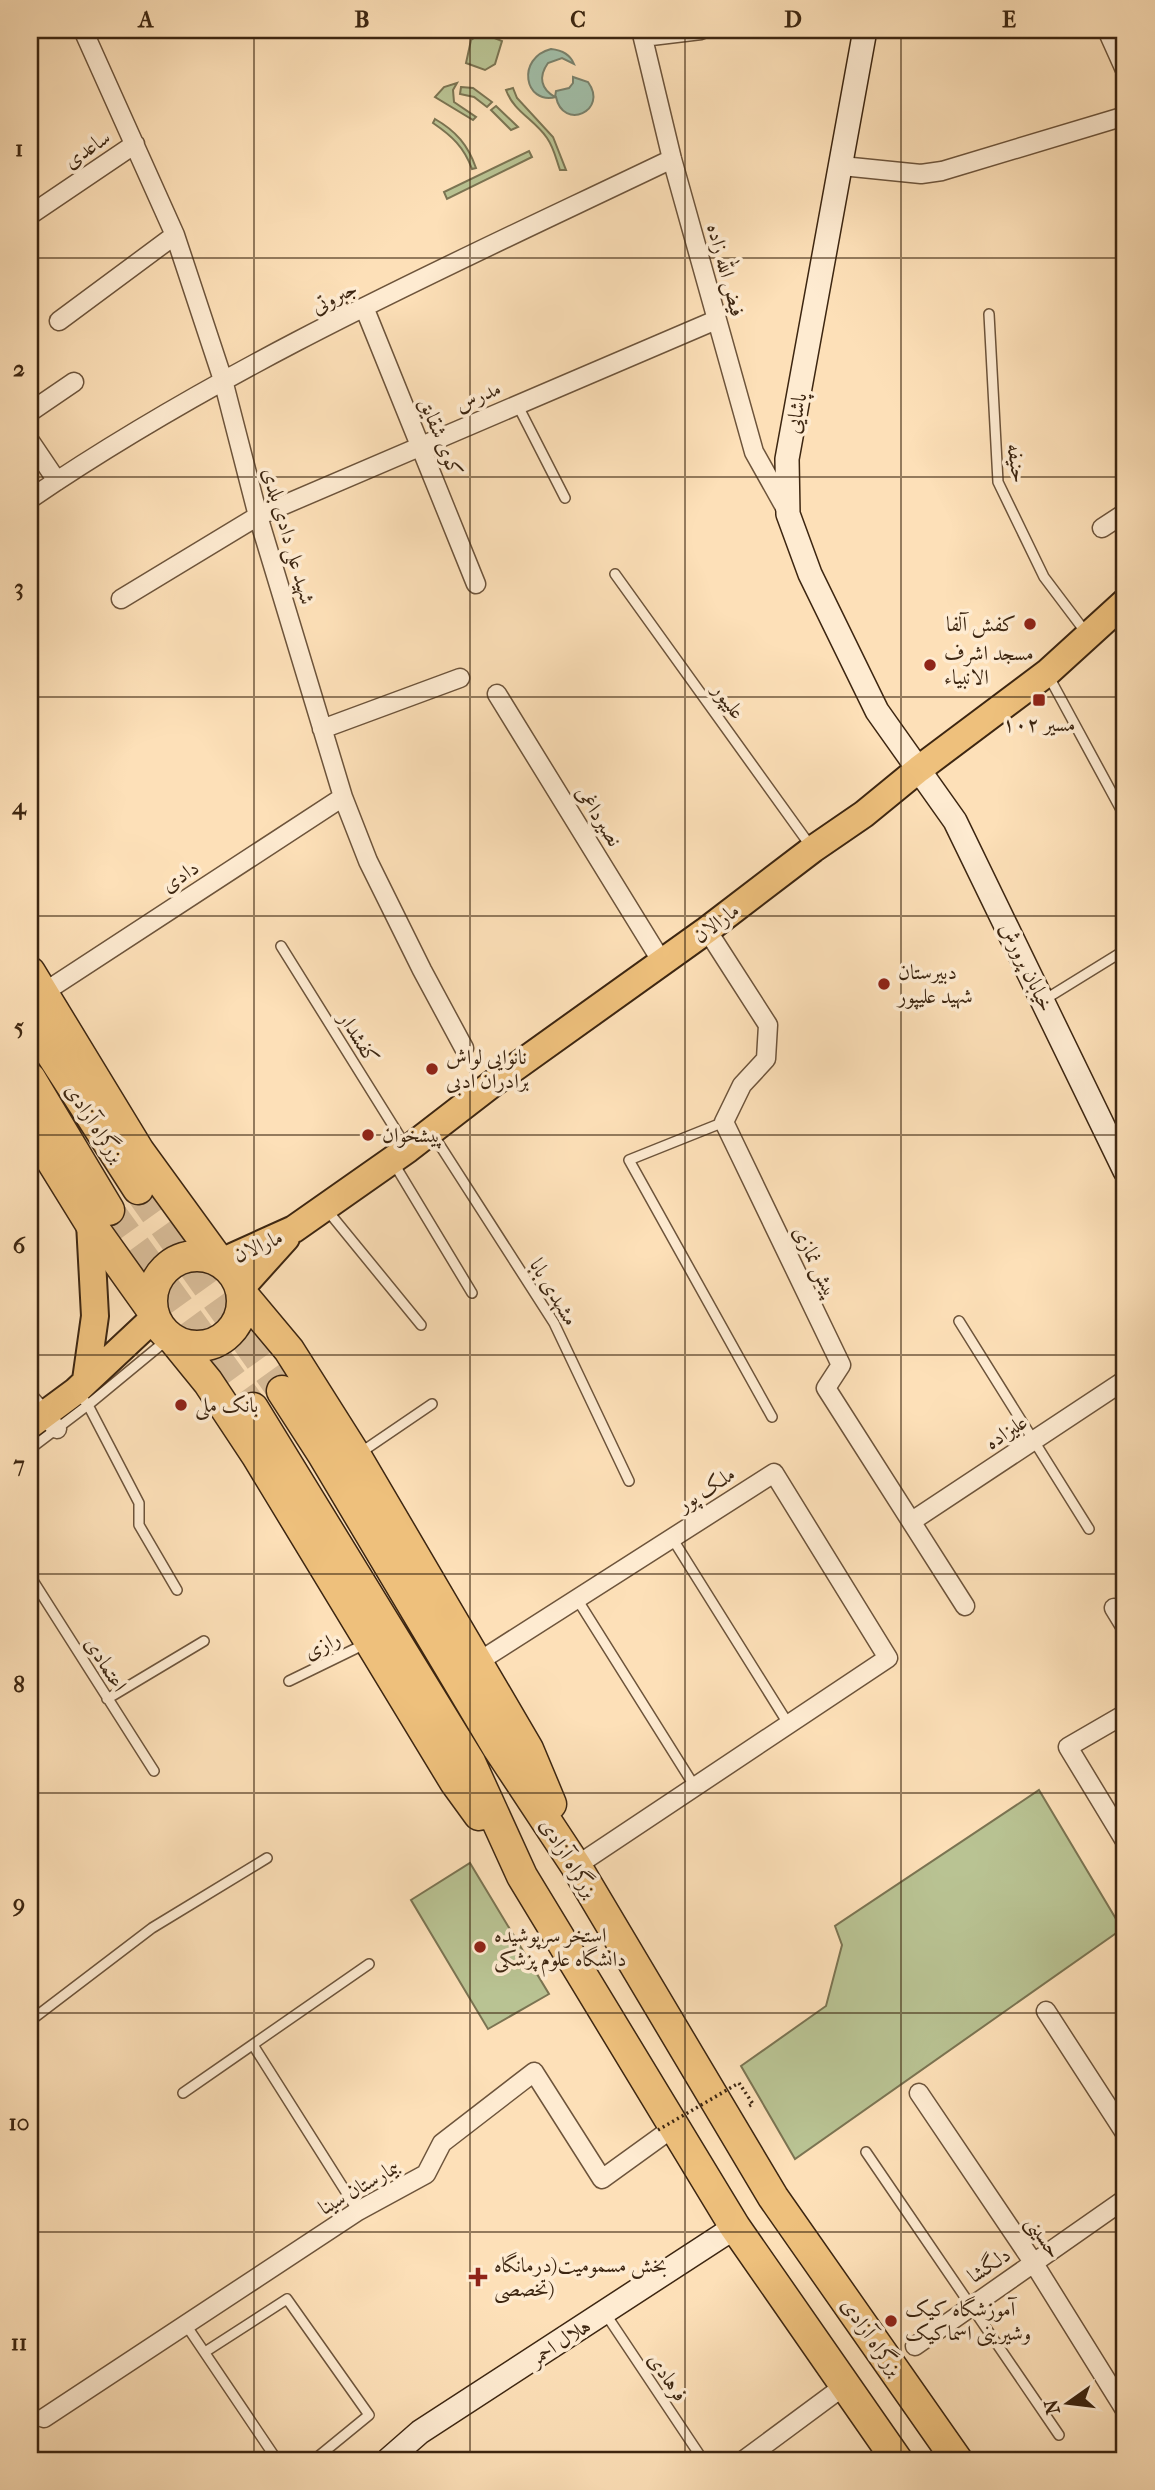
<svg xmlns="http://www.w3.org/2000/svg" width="1155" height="2490" font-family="'IM FELL French Canon',Amiri,serif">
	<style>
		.green { fill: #b9c393; stroke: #7b7452; stroke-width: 2 }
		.water { fill: #a1bea8; stroke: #79816c; stroke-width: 2 }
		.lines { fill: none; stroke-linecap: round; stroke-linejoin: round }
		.highway-tunnel { stroke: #d7bb97; stroke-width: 30; stroke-dasharray: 30 15; stroke-linecap: butt }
		.lane-casing { stroke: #6d543b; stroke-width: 12 }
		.street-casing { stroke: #6d543b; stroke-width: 21 }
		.secondary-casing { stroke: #3d2611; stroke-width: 26 }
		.primary-casing { stroke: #3d2611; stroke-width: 30 }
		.highway-casing { stroke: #3d2611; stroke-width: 33 }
		.path { stroke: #3d2611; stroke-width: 3.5; stroke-dasharray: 2 3.5; stroke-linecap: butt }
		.lane { stroke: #feebd1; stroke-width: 9 }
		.street { stroke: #feebd1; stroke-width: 18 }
		.secondary { stroke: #feebd1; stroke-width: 23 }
		.primary { stroke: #eec07c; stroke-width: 26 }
		.highway { stroke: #eec07c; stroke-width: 30 }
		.path-bridge { stroke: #3d2611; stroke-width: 3.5; stroke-dasharray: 2 3.5; stroke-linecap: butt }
		.grid { fill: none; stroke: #3d2611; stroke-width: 2; stroke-opacity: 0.55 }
		.poi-dot { fill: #8f2418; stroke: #feebd1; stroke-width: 2.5 }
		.labels { text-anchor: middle; stroke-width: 7; stroke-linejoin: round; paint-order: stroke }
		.street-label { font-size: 21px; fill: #3d2611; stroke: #feebd1 }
		.poi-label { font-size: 21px; fill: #3d2611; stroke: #feebd1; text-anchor: start }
		.neatline { fill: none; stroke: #3d2611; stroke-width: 2.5 }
		.grid-label { font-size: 23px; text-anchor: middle; font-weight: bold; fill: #3d2611 }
	</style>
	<rect width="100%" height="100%" fill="#fde0b8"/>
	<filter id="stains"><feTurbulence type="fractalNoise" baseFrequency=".00286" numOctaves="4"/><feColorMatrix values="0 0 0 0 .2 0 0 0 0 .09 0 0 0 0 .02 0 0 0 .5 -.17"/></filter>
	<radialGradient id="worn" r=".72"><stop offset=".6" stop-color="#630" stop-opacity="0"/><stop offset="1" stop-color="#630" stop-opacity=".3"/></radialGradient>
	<path class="green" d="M482,33L502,41L495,64L485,70L466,63L471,40Z
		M457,83L453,90L454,102L476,117L473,120L435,97L444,87Z
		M461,87L473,88L492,102L487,107L474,97L460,94Z
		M513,88L517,98L553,137L566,170H560C556,159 554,148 547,138C534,119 514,112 506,90Z
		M496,106L518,127L511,130L491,110Z
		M435,119C456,131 468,145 476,168L472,169C464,147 452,136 433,123Z
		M529,151L532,157L447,199L444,192Z
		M1039,1790L1122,1929L795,2159L741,2066L826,2006L842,1945L835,1926Z
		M470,1863L549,1994L488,2029L411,1900Z"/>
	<path class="water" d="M551,49C561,50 570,54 574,64L562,58L548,63C538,77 541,89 555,97L556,91L569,88L573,83V77L588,82C609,111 563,131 556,97C524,105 516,58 551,49Z"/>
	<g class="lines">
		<path class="highway-tunnel" d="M138,1189L282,1391
			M109,1210L253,1408"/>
		<defs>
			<path id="lane" d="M989,314L998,482L1044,577L1087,634
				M517,404L565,498
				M615,574L812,848
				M1048,675L1125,817
				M281,946L407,1148
				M1044,1000L1125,950
				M724,1122L629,1160L772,1417
				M432,1133L554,1323L629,1481
				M393,1162L472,1293
				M327,1210L421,1325
				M959,1321L1089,1529
				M77,1392L88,1405L139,1503V1525L177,1590
				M30,1449L88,1405L168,1339
				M360,1453L432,1404
				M672,1538L789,1725
				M30,1576L154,1771
				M577,1599L695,1787
				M289,1681L367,1643
				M107,1699L204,1641
				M30,2021L152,1928L267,1858
				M253,2045L358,2211
				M183,2093L369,1964
				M866,2152L1059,2435
				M605,2313L703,2460
				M186,2325L277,2460
				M205,2352L287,2299L369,2415L314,2460"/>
			<path id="street" d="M83,30L175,235L223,380L258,516L343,797L368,861L422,970L464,1048
				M641,30L672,159L754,452L787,511
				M1107,30L1125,70
				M643,37L701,30
				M842,166L921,174L942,171L1125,116
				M30,215L135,144
				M364,307L476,584
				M59,321L175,235
				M30,412L74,382
				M30,441L57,481
				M30,499C231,362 453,264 672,159
				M1102,528L1125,513
				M121,599L258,516L716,320
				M497,694L662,962
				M322,729L460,678
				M707,930L768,1025L766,1059L742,1085L724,1122L841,1365L826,1388L965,1606
				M43,993L343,797
				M30,1399L57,1429
				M912,1521L1125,1380
				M1114,1608L1125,1626
				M478,1662L774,1473L888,1658L576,1866
				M1125,1714L1068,1747L1125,1841
				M1046,2011L1125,2133
				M919,2093L1033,2262L1125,2410
				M915,2346L1125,2199
				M44,2418L358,2211L426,2174L442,2143L534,2072L602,2179L674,2127
				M744,2460L844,2386"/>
			<path id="secondary" d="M865,30L787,459L788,514L810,574L877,711L955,821L1125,1171
				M388,2460L420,2432L735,2227"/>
			<path id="primary" d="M221,1262L294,1229L408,1149L496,1081L707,930L813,849L864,814L919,769L1047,673L1125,602
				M241,1288L286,1238
				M86,1380L95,1316L90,1223
				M30,1425L76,1391L155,1317"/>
			<path id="highway" d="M30,972L139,1151L219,1261
				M30,1021L138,1189
				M30,1078L109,1210
				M30,1126L90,1223L152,1310
				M152 1301a45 45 0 1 1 90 0a45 45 0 1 1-90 0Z
				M243,1295L289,1350L356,1456L528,1749L551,1804
				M173,1339L208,1382L257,1456L455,1782L479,1815
				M282,1391L322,1453L498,1748L576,1866L773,2197L957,2460
				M253,1408L470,1762L522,1876L735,2227L897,2460"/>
		</defs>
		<use href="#lane" class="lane-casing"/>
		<use href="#street" class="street-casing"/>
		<use href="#secondary" class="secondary-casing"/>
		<use href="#primary" class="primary-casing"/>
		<use href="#highway" class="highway-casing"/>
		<path class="path" d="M739,2083L753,2104L747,2107"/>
		<use href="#lane" class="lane"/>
		<use href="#street" class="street"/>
		<use href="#secondary" class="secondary"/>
		<use href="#primary" class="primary"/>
		<use href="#highway" class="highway"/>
		<path class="path-bridge" d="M658,2130L739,2083"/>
	</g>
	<path class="grid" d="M254,30V2460M470,30V2460M685,30V2460M901,30V2460M30,258H1125M30,477H1125M30,697H1125M30,916H1125M30,1135H1125M30,1355H1125M30,1574H1125M30,1793H1125M30,2013H1125M30,2232H1125"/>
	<g class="poi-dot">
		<circle cx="1030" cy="624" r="7"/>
		<circle cx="930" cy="665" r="7"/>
		<rect x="1032" y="693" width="14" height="14" rx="3.5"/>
		<circle cx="884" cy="984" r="7"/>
		<circle cx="432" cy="1069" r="7"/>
		<circle cx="368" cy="1135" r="7"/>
		<circle cx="181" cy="1405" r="7"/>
		<circle cx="480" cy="1947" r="7"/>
		<path d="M474.5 2266.5h7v7h7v7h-7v7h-7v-7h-7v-7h7z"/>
		<circle cx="891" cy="2321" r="7"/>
	</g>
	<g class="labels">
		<g class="street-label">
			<text transform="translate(87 149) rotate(-34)" y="7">ساعدی</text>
			<text transform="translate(726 270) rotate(75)" y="7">فیض الله زاده</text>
			<text transform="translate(334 297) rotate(-27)" y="7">جبروتی</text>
			<text transform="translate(478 396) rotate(-23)" y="7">مدرس</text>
			<text transform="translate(796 413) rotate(-79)" y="7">پاشایی</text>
			<text transform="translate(441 437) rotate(68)" y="7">کوی شقایق</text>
			<text transform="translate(1017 463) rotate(81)" y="7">حنیفه</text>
			<text transform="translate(289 536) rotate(74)" y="7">شهید علی دادی بلدی</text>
			<text transform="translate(729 701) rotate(54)" y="7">علیپور</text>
			<text transform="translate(599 816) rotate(58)" y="7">نصیرداغی</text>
			<text transform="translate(180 876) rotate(-33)" y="7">دادی</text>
			<text transform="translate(716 923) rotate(-37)" y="7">مارالان</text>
			<text transform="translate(1027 967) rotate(64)" y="7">خیابان پرورش</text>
			<text transform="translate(359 1038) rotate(58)" y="7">کفشدار</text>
			<text transform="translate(95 1123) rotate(57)" y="7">بزرگراه آزادی</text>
			<text transform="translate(258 1246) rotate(-24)" y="7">مارالان</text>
			<text transform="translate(816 1262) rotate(64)" y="7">پیش نمازی</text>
			<text transform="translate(554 1292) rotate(59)" y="7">مشهدی بابا</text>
			<text transform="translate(1006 1432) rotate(-33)" y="7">علیزاده</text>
			<text transform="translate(706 1489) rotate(-33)" y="7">ملک پور</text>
			<text transform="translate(322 1645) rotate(-26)" y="7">رازی</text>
			<text transform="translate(106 1664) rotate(58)" y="7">اعتمادی</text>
			<text transform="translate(569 1858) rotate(58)" y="7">بزرگراه آزادی</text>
			<text transform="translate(359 2187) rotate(-30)" y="7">بیمارستان سینا</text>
			<text transform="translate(1044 2237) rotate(57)" y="7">حسینی</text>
			<text transform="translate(989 2265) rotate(-34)" y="7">دلگشا</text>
			<text transform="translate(872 2337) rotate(55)" y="7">بزرگراه آزادی</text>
			<text transform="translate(560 2342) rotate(-33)" y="7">هلال احمر</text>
			<text transform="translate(668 2377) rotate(56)" y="7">فرهادی</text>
		</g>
		<g class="poi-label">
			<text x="1016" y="631" text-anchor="end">کفش آلفا</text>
			<text x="944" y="660">مسجد اشرف<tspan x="944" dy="24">الانبیاء</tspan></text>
			<text x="1039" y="731" text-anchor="middle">مسیر ۱۰۲</text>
			<text x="898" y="979">دبیرستان<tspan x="898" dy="24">شهید علیپور</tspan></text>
			<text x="446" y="1064">نانوایی لواش<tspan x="446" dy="24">برادران ادبی</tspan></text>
			<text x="382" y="1142">پیشخوان</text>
			<text x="195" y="1412">بانک ملی</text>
			<text x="494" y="1942">استخر سرپوشیده<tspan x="494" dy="24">دانشگاه علوم پزشکی</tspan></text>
			<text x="494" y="2272">بخش مسمومیت(درمانگاه<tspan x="494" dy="24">تخصصی)</tspan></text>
			<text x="905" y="2316">آموزشگاه کیک<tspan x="905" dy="24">وشیرینی اسماکیک</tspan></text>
		</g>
	</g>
	<rect width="1155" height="2490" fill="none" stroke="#fde0b8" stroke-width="77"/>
	<g transform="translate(1068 2403) rotate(256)" stroke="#feebd1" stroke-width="5" paint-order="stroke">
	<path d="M0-5L12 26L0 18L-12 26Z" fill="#3d2611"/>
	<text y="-10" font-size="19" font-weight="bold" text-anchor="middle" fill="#3d2611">N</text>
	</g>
	<rect x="38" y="38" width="1078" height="2414" class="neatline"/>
	<g class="grid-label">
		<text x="146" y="27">A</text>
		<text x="362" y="27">B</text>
		<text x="578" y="27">C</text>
		<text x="793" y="27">D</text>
		<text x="1009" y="27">E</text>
		<text x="19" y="156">1</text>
		<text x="19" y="376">2</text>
		<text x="19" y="595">3</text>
		<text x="19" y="814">4</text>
		<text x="19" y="1034">5</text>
		<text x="19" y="1253">6</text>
		<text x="19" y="1472">7</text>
		<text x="19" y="1692">8</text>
		<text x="19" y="1911">9</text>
		<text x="19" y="2130">10</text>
		<text x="19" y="2350">11</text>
	</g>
	<rect width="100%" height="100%" filter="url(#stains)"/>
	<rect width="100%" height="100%" fill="url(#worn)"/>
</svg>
